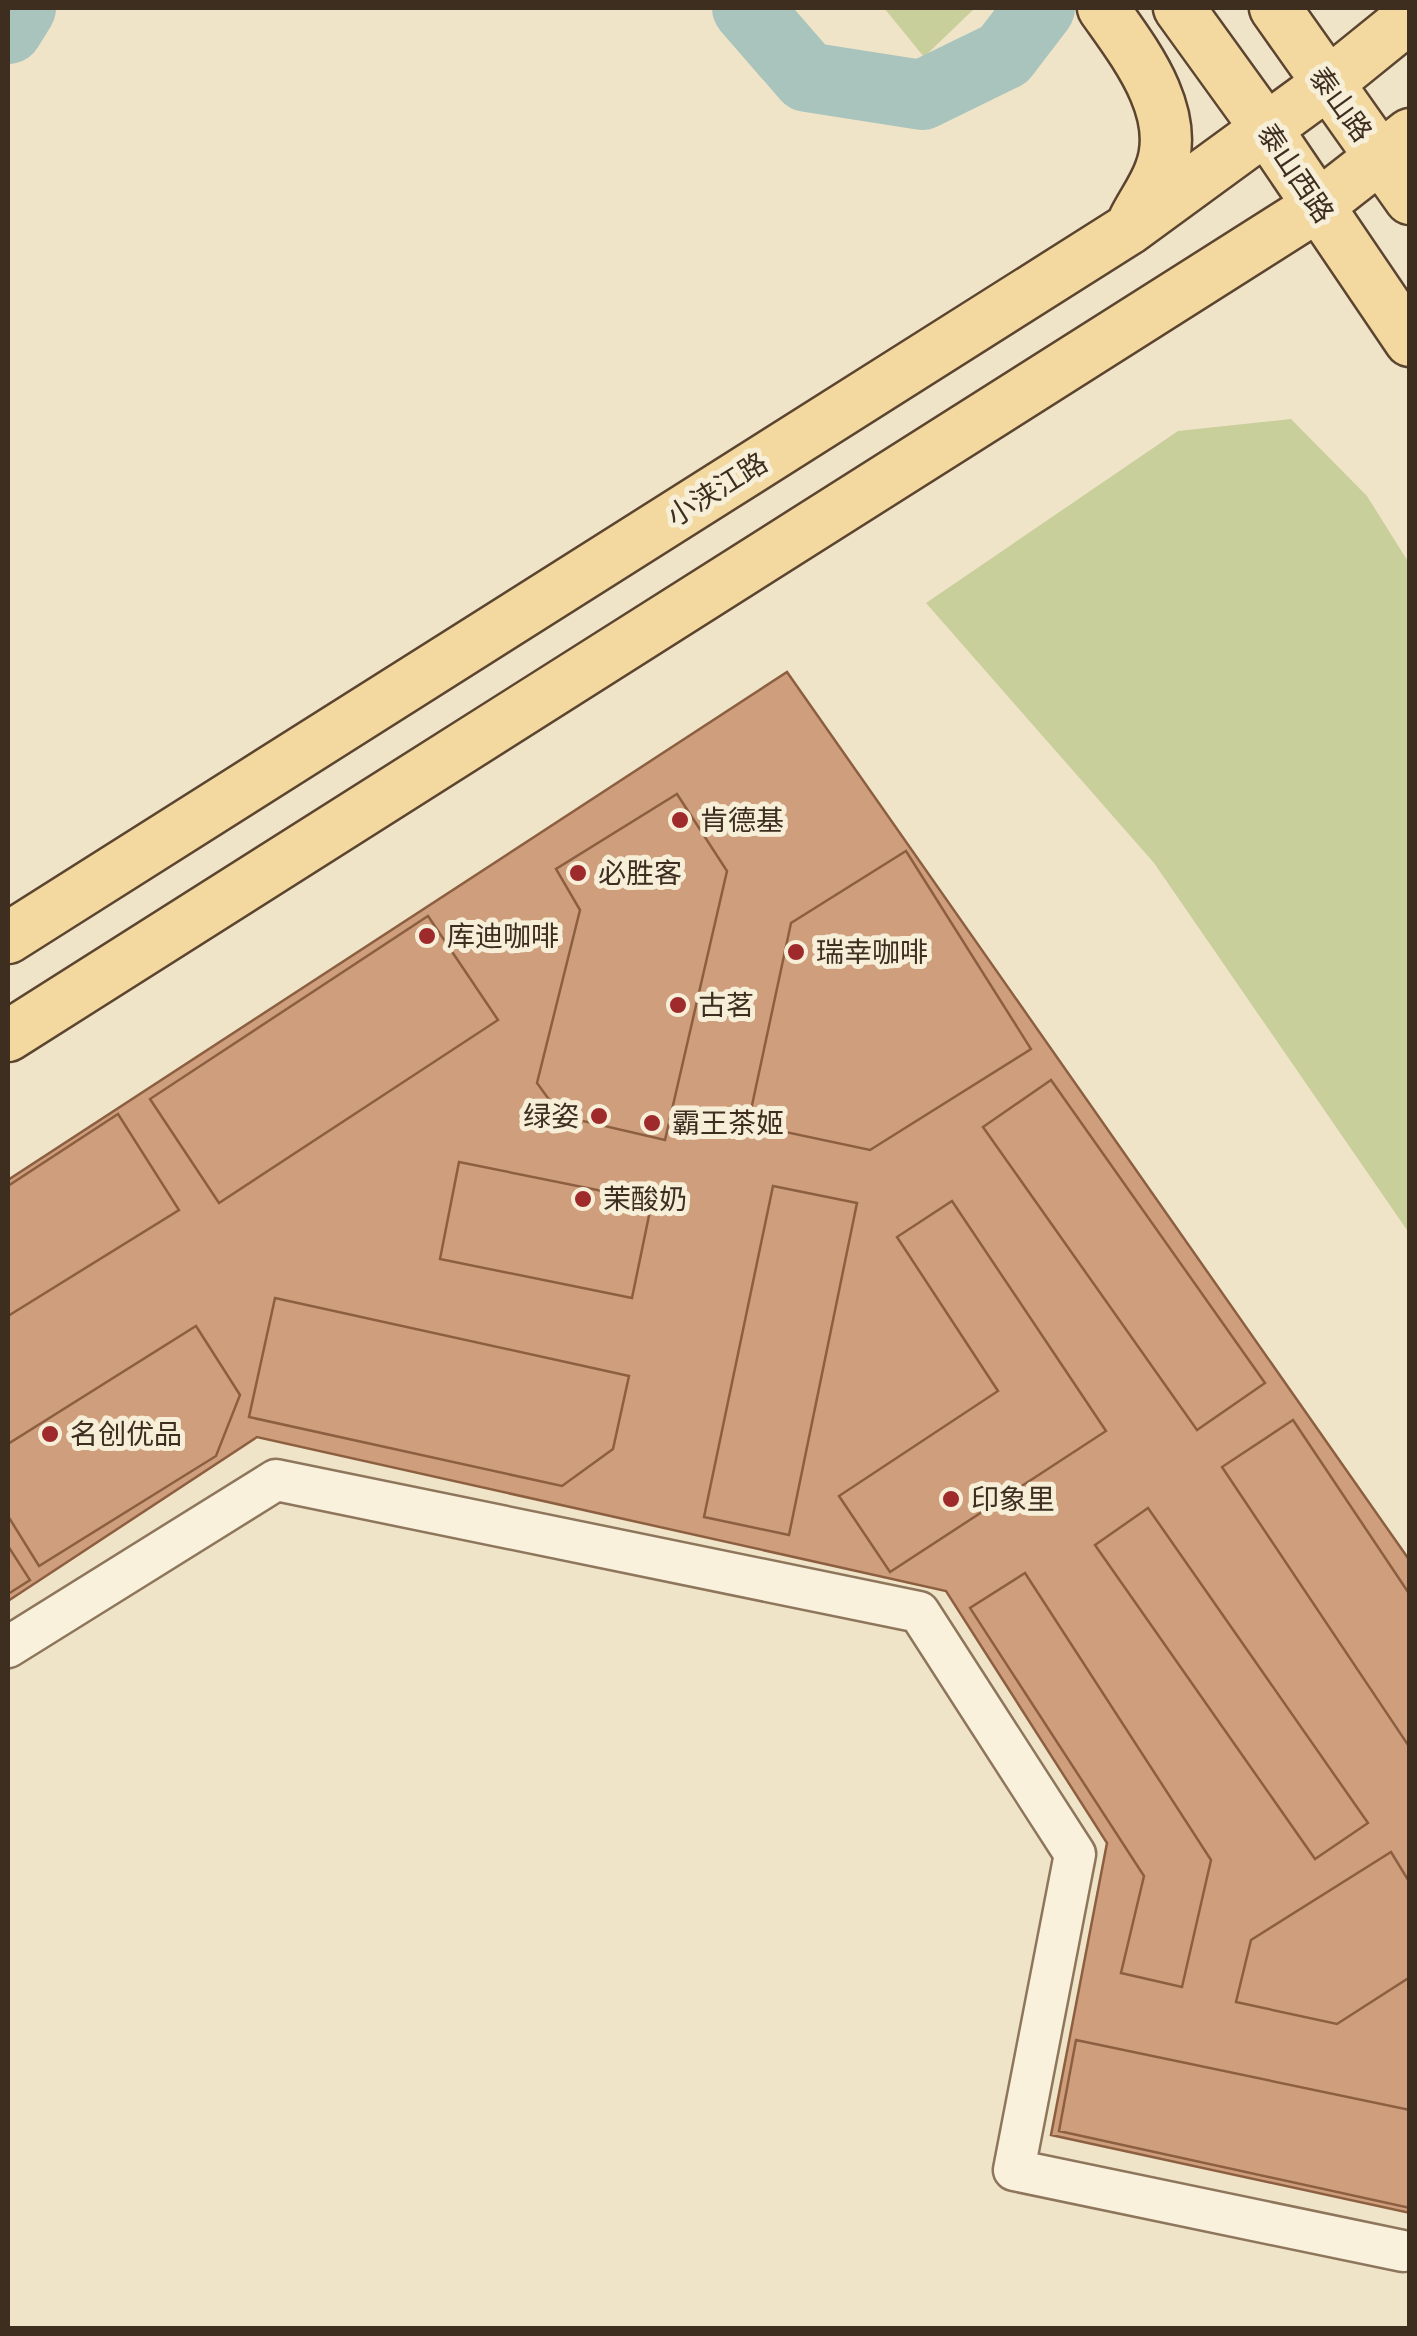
<svg xmlns="http://www.w3.org/2000/svg" width="1417" height="2336" font-family="Literata,'Noto Sans SC',serif">
	<style>
		.green { fill: #c9cf9b }
		.lines { fill: none; stroke-linecap: round; stroke-linejoin: round }
		.river { stroke: #a9c4bc; stroke-width: 70 }
		.building { fill: #cf9f7d; stroke: #8d5f41; stroke-width: 2.5 }
		.minor-casing { stroke: #8d765c; stroke-width: 45 }
		.major-casing { stroke: #5b4430; stroke-width: 55 }
		.minor { stroke: #faf1dc; stroke-width: 40 }
		.major { stroke: #f3d9a0; stroke-width: 50 }
		.poi-dot { fill: #9e2a2b; stroke: #f7eed8; stroke-width: 4 }
		.labels { text-anchor: middle; stroke-width: 10; stroke-linejoin: round; paint-order: stroke }
		.street-label { font-size: 28px; fill: #3d2e20; stroke: #f7eed8 }
		.poi-label { font-size: 28px; fill: #3d2e20; stroke: #f7eed8; text-anchor: start }
	</style>
	<rect width="100%" height="100%" fill="#f0e4c8"/>
	<path class="green" d="M884,8H975L924,57Z
		M1291,419L1367,496L1409,563V1233L1154,863L926,603L1178,431Z"/>
	<g class="lines">
		<path class="river" d="M747,8L807,77L922,95L1004,55L1040,8
			M8,29L21,8"/>
	</g>
	<path class="building" d="M787,672L1410,1561V2213L1051,2135L1107,1843L946,1591L257,1437L8,1601V1180Z
		M677,794L727,871L665,1140L561,1116L537,1083L580,910L556,869Z
		M906,851L1031,1049L870,1150L748,1124L791,923Z
		M428,916L498,1020L219,1203L150,1099Z
		M1051,1080L1265,1383L1197,1430L983,1127Z
		M118,1114L179,1210L8,1316V1186Z
		M459,1162L652,1201L632,1298L440,1259Z
		M773,1186L857,1203L789,1535L704,1517Z
		M952,1201L1106,1431L890,1572L839,1496L998,1391L897,1237Z
		M275,1298L629,1376L613,1449L562,1486L249,1417Z
		M196,1326L240,1395L216,1456L39,1566L8,1516V1444Z
		M1293,1420L1410,1595V1748L1222,1467Z
		M1148,1508L1368,1823L1315,1859L1095,1545Z
		M8,1546L30,1580L8,1594Z
		M1025,1573L1211,1860L1182,1987L1121,1973L1144,1876L970,1608Z
		M1391,1852L1410,1883V1977L1337,2024L1236,2002L1251,1940Z
		M1076,2040L1410,2110V2208L1059,2131Z"/>
	<g class="lines">
		<defs>
			<path id="minor" d="M8,1647L276,1480L919,1612L1075,1854L1014,2170L1403,2251"/>
			<path id="major" d="M1103,8C1134,52 1183,113 1160,171C1154,188 1142,204 1134,220
				M1179,8L1265,127L1410,341
				M1275,8L1410,199
				M8,938L1129,229L1326,85L1410,17
				M8,1036L1318,206L1410,134"/>
		</defs>
		<use href="#minor" class="minor-casing"/>
		<use href="#major" class="major-casing"/>
		<use href="#minor" class="minor"/>
		<use href="#major" class="major"/>
	</g>
	<g class="poi-dot">
		<circle cx="680" cy="820" r="10"/>
		<circle cx="578" cy="873" r="10"/>
		<circle cx="427" cy="936" r="10"/>
		<circle cx="796" cy="952" r="10"/>
		<circle cx="678" cy="1005" r="10"/>
		<circle cx="599" cy="1116" r="10"/>
		<circle cx="652" cy="1123" r="10"/>
		<circle cx="583" cy="1199" r="10"/>
		<circle cx="50" cy="1434" r="10"/>
		<circle cx="951" cy="1499" r="10"/>
	</g>
	<g class="labels">
		<g class="street-label">
			<text transform="translate(1341 104) rotate(54)" y="10">泰山路</text>
			<text transform="translate(1296 173) rotate(56)" y="10">泰山西路</text>
			<text transform="translate(717 489) rotate(-32)" y="10">小浃江路</text>
		</g>
		<g class="poi-label">
			<text x="700" y="830">肯德基</text>
			<text x="598" y="883">必胜客</text>
			<text x="447" y="946">库迪咖啡</text>
			<text x="816" y="962">瑞幸咖啡</text>
			<text x="698" y="1015">古茗</text>
			<text x="579" y="1126" text-anchor="end">绿姿</text>
			<text x="672" y="1133">霸王茶姬</text>
			<text x="603" y="1209">茉酸奶</text>
			<text x="70" y="1444">名创优品</text>
			<text x="971" y="1509">印象里</text>
		</g>
	</g>
	<rect width="1417" height="2336" fill="none" stroke="#3d2e20" stroke-width="20"/>
</svg>
